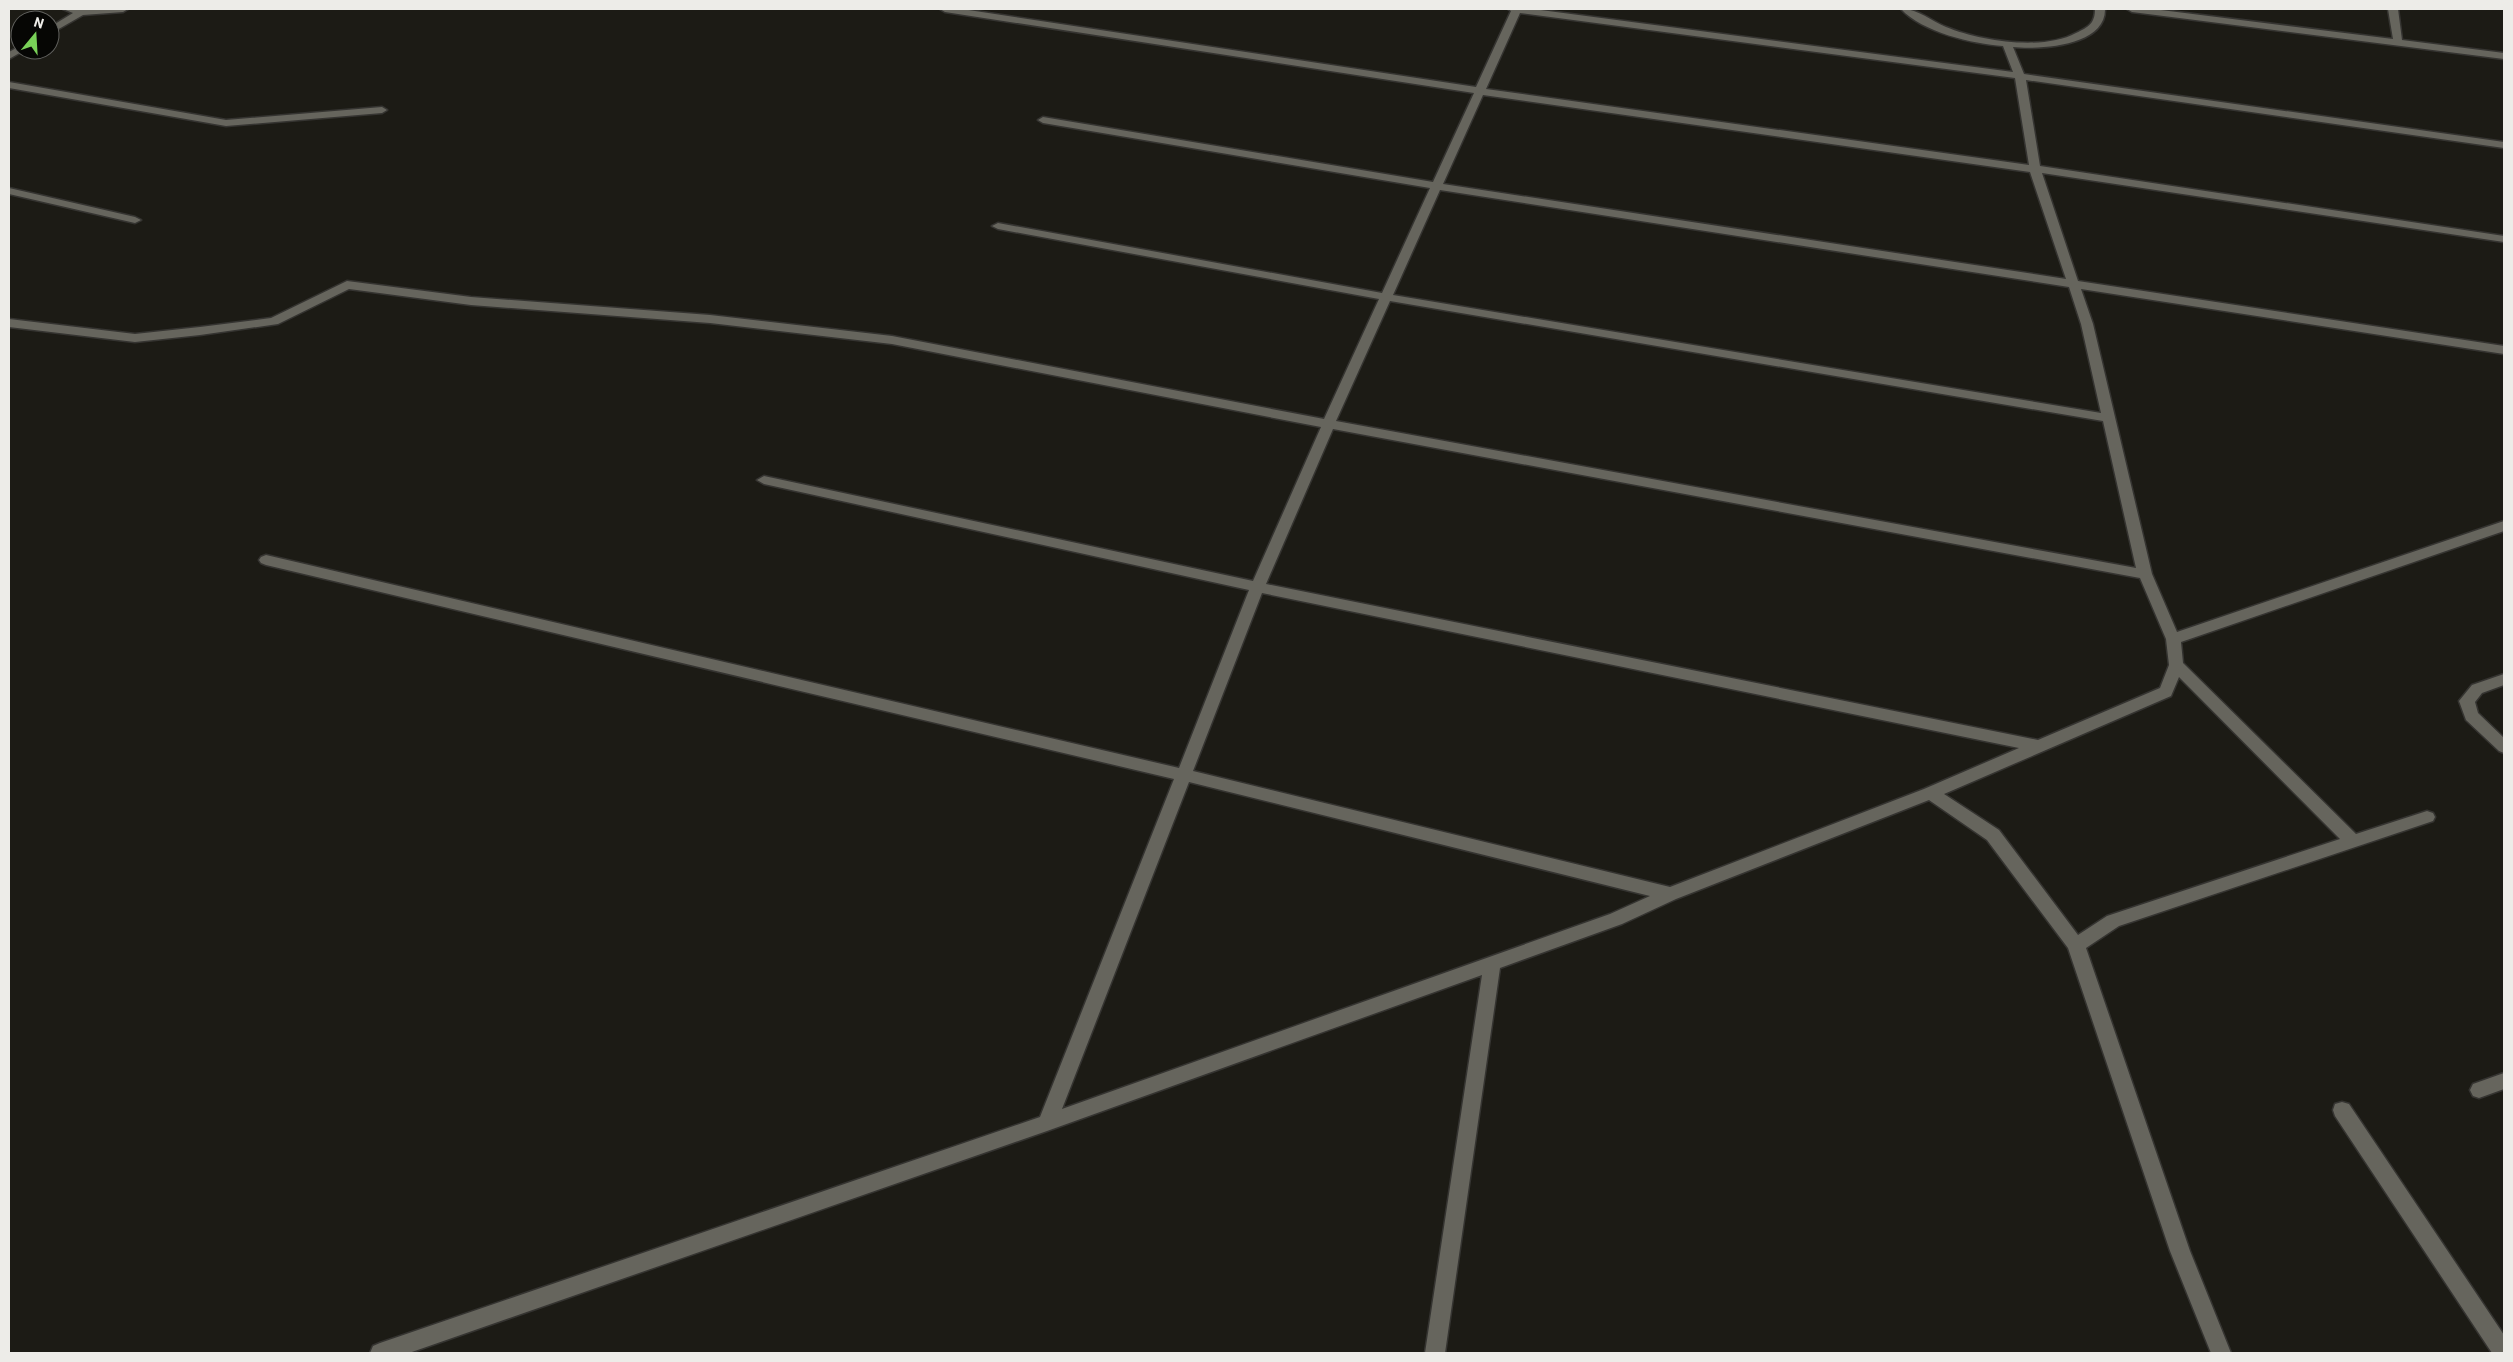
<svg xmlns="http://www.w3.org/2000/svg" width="2513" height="1362" font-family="Barlow,sans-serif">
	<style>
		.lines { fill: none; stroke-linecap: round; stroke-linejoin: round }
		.minor-casing { stroke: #353431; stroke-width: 3 }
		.minor { fill: #66655d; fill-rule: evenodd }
	</style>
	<rect width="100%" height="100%" fill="#1c1b15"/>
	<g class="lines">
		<defs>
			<path id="minor" d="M63,9H128L123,12L83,15L50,34V27L73,13Z
				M940,9H962L1476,87L1511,11L1508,9H1533L2013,72L2003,46C1973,44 1922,32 1901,9C1917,8 1931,21 1946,27C1980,41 2043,51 2076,33C2089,27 2095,23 2095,9H2105C2106,46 2040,50 2013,47L2024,74L2504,142V148L2026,80L2040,166L2504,236V242L2042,173L2078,281L2504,346V354L2081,289L2093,324L2152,574L2177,632L2504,521V531L2181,642L2183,663L2356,834L2427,811L2433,813L2435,817L2433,821L2119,926L2086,948L2190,1251L2231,1353H2211L2170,1251L2068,948L1987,840L1929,800L1676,899L1622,924L1500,968L1445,1353H1425L1482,975L1047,1131L409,1353H370L373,1346L380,1343L1040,1117L1174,779L266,565L261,563L259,560L261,557L266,555L1179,768L1249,590L764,484L757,480L764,476L1253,581L1321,427L892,344L710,323L471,305L349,289L278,324L200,335L135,342L9,327V319L135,334L200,327L271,318L347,281L471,297L710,315L892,336L1324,419L1379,299L998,229L992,226L998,223L1382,293L1430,188L1043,123L1038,120L1043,117L1433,182L1474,93L945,12ZM1520,13L2015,78L2029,165L1486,89ZM1483,95L2030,172L2066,279L1443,184ZM1440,190L2069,287L2081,324L2101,413L1393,295ZM1390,301L2103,421L2136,568L1336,421ZM1333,429L2140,578L2166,639L2169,665L2160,688L2038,740L1266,584ZM1262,593L2019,748L1924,789L1670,887L1193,771ZM2179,677L2340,839L2107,916L2078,935L1999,830L1944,794L2171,696ZM1189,782L1650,896L1610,914L1062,1109Z
				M2127,9H2153L2393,39L2388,9H2398L2402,40L2504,53V59L2132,12Z
				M20,46V50L23,51L9,59V52Z
				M9,82L226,120L382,107L387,110L382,113L226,126L9,88Z
				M9,188L135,217L141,220L135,223L9,194Z
				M2504,674V685L2482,693L2475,702L2478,713L2504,738V753L2499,751L2466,720L2459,701L2472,685Z
				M2504,1073V1089L2479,1098L2473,1096L2470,1090L2473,1084Z
				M2342,1102L2349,1104L2504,1335V1353H2492L2335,1116L2333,1110L2335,1104Z"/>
		</defs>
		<use href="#minor" class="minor-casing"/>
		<use href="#minor" class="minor"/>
	</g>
	<rect width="2513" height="1362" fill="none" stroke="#edece8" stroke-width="20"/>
	<g transform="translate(35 35) rotate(18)"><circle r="24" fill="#060604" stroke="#62625f"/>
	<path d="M0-4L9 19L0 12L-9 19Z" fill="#79d158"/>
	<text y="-8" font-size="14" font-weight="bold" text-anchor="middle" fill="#edece8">N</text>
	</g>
</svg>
